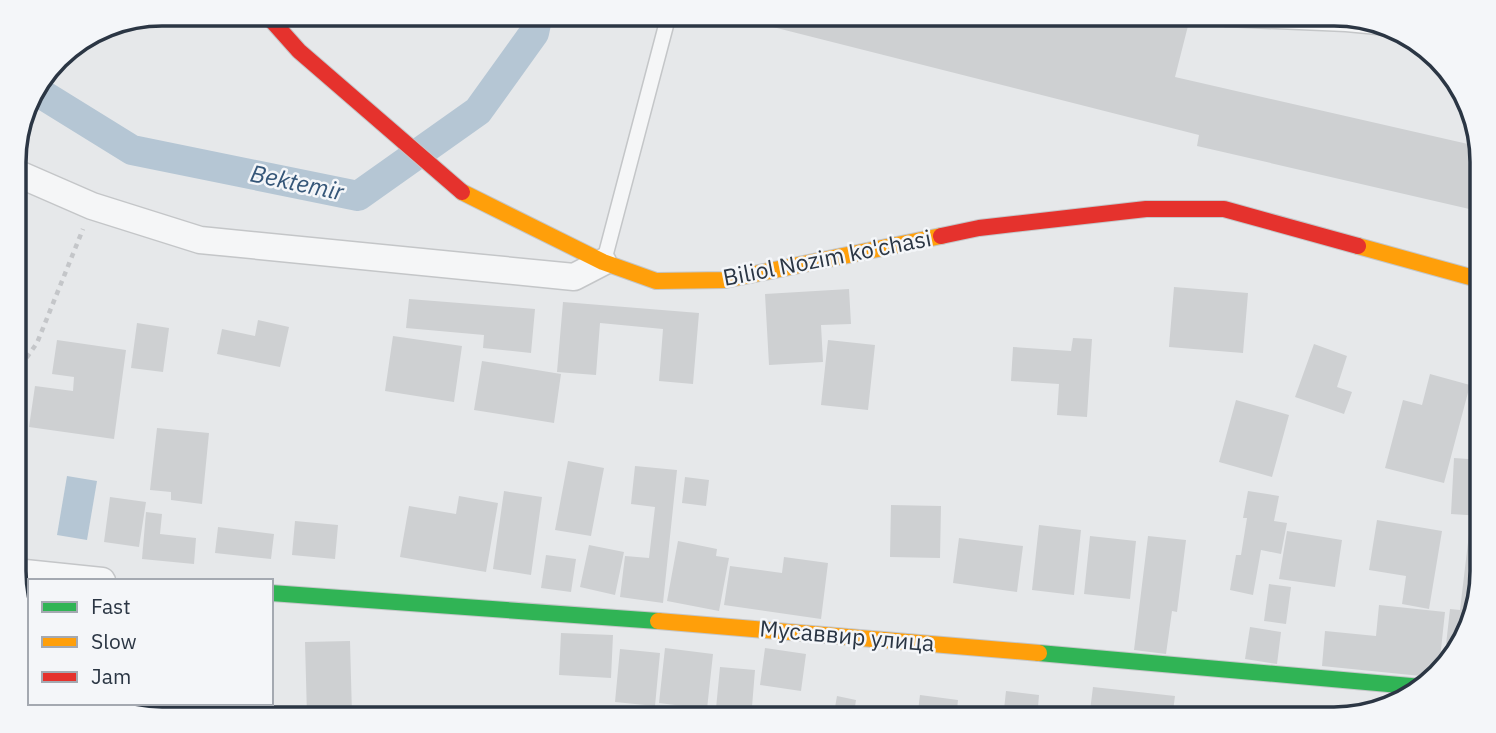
<svg xmlns="http://www.w3.org/2000/svg" width="1496" height="733" font-family="'IBM Plex Sans',sans-serif">
	<style>
		.water { fill: #b5c6d4 }
		.lines { fill: none; stroke-linecap: round; stroke-linejoin: round }
		.canal { stroke: #b5c6d4; stroke-width: 30 }
		.building { fill: #ced0d2 }
		.lane-casing { stroke: #c4c6c8; stroke-width: 17 }
		.street-casing { stroke: #c4c6c8; stroke-width: 29 }
		.fast-casing { stroke: #c4c6c8; stroke-width: 18 }
		.slow-casing { stroke: #c4c6c8; stroke-width: 18 }
		.jam-casing { stroke: #c4c6c8; stroke-width: 18 }
		.path { stroke: #c4c6c9; stroke-width: 4.5; stroke-dasharray: 5 5; stroke-linecap: butt }
		.lane { stroke: #f5f6f7; stroke-width: 14 }
		.street { stroke: #f5f6f7; stroke-width: 26 }
		.fast { stroke: #30b455; stroke-width: 16 }
		.slow { stroke: #ff9f0a; stroke-width: 16 }
		.jam { stroke: #e5322d; stroke-width: 16 }
		.labels { text-anchor: middle; stroke-width: 5; stroke-linejoin: round; paint-order: stroke }
		.street-label { font-size: 23px; fill: #2b3644; stroke: #f4f6f9 }
		.water-label { font-size: 24px; font-style: italic; fill: #355678; stroke: #f4f6f9 }
		.rim { fill: none; stroke: #2b3644; stroke-width: 3.5 }
	</style>
	<rect width="100%" height="100%" fill="#e6e8ea"/>
	<path class="water" d="M67,476L97,481L87,540L57,535Z"/>
	<g class="lines">
		<path class="canal" d="M35,90L132,150L358,196L478,111L534,33L538,14"/>
	</g>
	<path class="building" d="M722,14H1191L1175,77L1481,147L1478,211L1197,146L1199,135Z
		M1174,287L1248,293L1243,353L1169,347Z
		M849,289L851,324L821,325L823,362L769,365L765,294Z
		M409,299L535,309L531,353L483,348L484,335L406,328Z
		M563,302L699,313L693,384L659,381L663,329L600,323L596,375L557,372Z
		M258,320L289,327L280,367L217,354L222,329L255,336Z
		M137,323L169,328L163,372L131,368Z
		M393,336L462,346L454,402L385,391Z
		M1073,338L1092,339L1087,417L1057,415L1059,384L1011,381L1013,347L1071,351Z
		M57,340L126,350L114,439L29,427L35,386L73,391L74,377L52,374Z
		M828,340L875,345L868,410L821,405Z
		M1314,344L1347,356L1337,387L1352,392L1344,414L1295,397Z
		M482,361L561,374L554,423L474,410Z
		M1430,374L1470,385L1444,483L1385,468L1403,400L1422,405Z
		M1236,400L1289,415L1272,477L1219,462Z
		M157,428L209,433L202,504L171,500V492L150,490Z
		M1454,458L1482,460V516L1451,514Z
		M568,461L604,468L591,536L555,530Z
		M635,466L677,470L663,603L620,597L625,556L649,558L655,507L631,504Z
		M685,477L709,480L706,506L682,503Z
		M504,491L542,497L531,575L493,569Z
		M1248,491L1279,496L1274,521L1287,523L1281,554L1261,550L1253,595L1230,590L1236,555H1241L1247,518H1243Z
		M459,496L498,503L486,572L400,557L409,506L456,514Z
		M110,497L146,502L139,547L104,542Z
		M891,505L941,506L940,558L890,557Z
		M146,512L162,514L160,534L196,538L194,564L142,559Z
		M1377,520L1442,531L1429,609L1402,604L1406,576L1369,570Z
		M295,521L338,525L335,559L292,555Z
		M1039,525L1081,530L1074,595L1032,590Z
		M218,527L274,534L271,559L215,553Z
		M1287,531L1342,540L1335,587L1279,579Z
		M1469,534L1482,536V571L1467,636L1444,663L1450,609L1460,610Z
		M1090,536L1136,541L1130,599L1084,594Z
		M1148,536L1186,540L1177,612L1172,611L1166,654L1134,650Z
		M959,538L1023,546L1017,592L953,583Z
		M678,541L717,549L716,556L729,558L719,611L667,601Z
		M589,545L624,552L615,595L580,587Z
		M546,555L576,559L571,592L541,588Z
		M784,557L828,563L821,619L724,605L730,566L782,573Z
		M1269,584L1291,587L1286,624L1264,621Z
		M1379,605L1445,612L1439,668L1431,677L1322,666L1325,631L1376,636Z
		M1250,627L1281,632L1277,664L1245,659Z
		M561,633L613,635L611,678L559,675Z
		M350,641L352,715L307,716L305,642Z
		M665,648L713,654L707,709L659,703Z
		M765,648L806,654L801,691L760,685Z
		M620,649L660,653L655,706L615,702Z
		M720,667L755,670L751,719H715Z
		M1093,687L1175,696L1172,719H1089Z
		M1006,691L1039,695L1037,719H1003Z
		M920,695L958,700L956,719H917Z
		M837,696L856,700L853,719H833Z
		M552,711L601,715V719H551Z"/>
	<g class="lines">
		<defs>
			<path id="lane" d="M1229,14L1227,19L1346,24
				M1348,17L1346,24L1399,29
				M604,261L669,14"/>
			<path id="street" d="M14,172L92,206L200,240L574,277L603,262
				M15,572L102,581"/>
			<path id="fast" d="M271,593L658,621
				M1039,653L1422,687"/>
			<path id="slow" d="M462,192L603,262L656,281L725,280L941,236
				M1358,246L1481,280
				M658,621L1039,653"/>
			<path id="jam" d="M266,14L299,51L462,192
				M941,236L979,228L1146,209H1224L1358,246"/>
		</defs>
		<use href="#lane" class="lane-casing"/>
		<use href="#street" class="street-casing"/>
		<use href="#fast" class="fast-casing"/>
		<use href="#slow" class="slow-casing"/>
		<use href="#jam" class="jam-casing"/>
		<path class="path" d="M15,374L37,343L83,229"/>
		<use href="#lane" class="lane"/>
		<use href="#street" class="street"/>
		<use href="#fast" class="fast"/>
		<use href="#slow" class="slow"/>
		<use href="#jam" class="jam"/>
	</g>
	<g class="labels">
		<g class="street-label">
			<text transform="translate(827 258) rotate(-11)" y="8">Biliol Nozim ko'chasi</text>
			<text transform="translate(847 636) rotate(5)" y="8">Мусаввир улица</text>
		</g>
		<g class="water-label">
			<text transform="translate(297 183) rotate(12)" y="8">Bektemir</text>
		</g>
	</g>
	<path d="M0 0H1496V733H0ZM162 26H1334A136 136 0 0 1 1470 162V571A136 136 0 0 1 1334 707H162A136 136 0 0 1 26 571V162A136 136 0 0 1 162 26Z" fill="#f4f6f9" fill-rule="evenodd"/>
	<path class="rim" d="M162 26H1334A136 136 0 0 1 1470 162V571A136 136 0 0 1 1334 707H162A136 136 0 0 1 26 571V162A136 136 0 0 1 162 26Z"/>
	<rect x="28" y="579" width="245" height="126" fill="#f4f6f9" stroke="#a4a9b1" stroke-width="2"/>
	<rect x="42" y="602" width="35" height="10" fill="#30b455" stroke="#a4a9b1" stroke-width="2"/>
	<text x="91" y="614" font-size="21" fill="#2b3644">Fast</text>
	<rect x="42" y="637" width="35" height="10" fill="#ff9f0a" stroke="#a4a9b1" stroke-width="2"/>
	<text x="91" y="649" font-size="21" fill="#2b3644">Slow</text>
	<rect x="42" y="672" width="35" height="10" fill="#e5322d" stroke="#a4a9b1" stroke-width="2"/>
	<text x="91" y="684" font-size="21" fill="#2b3644">Jam</text>
</svg>
